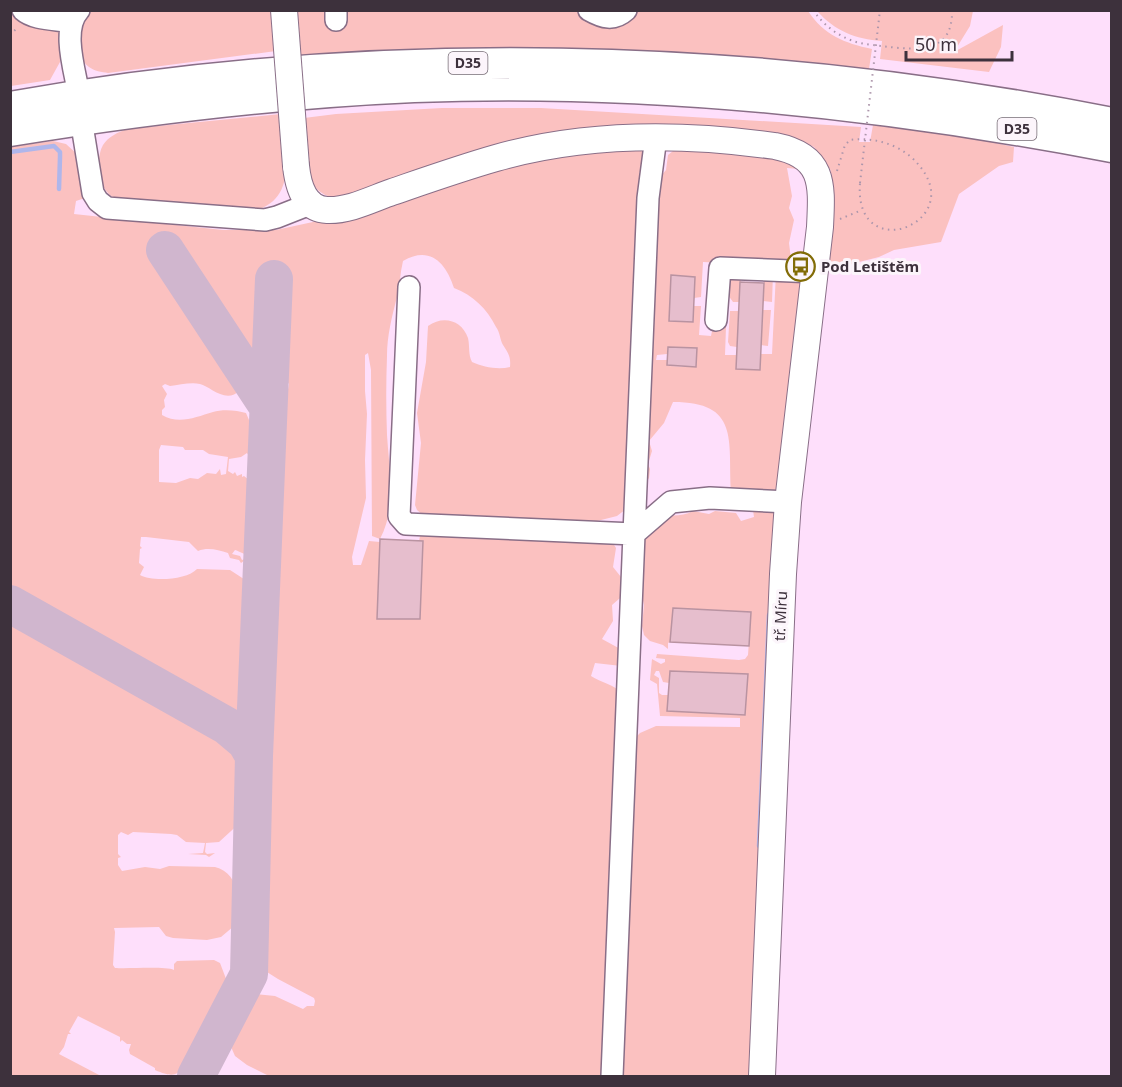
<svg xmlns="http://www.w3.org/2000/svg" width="1122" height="1087" font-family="'Noto Sans',sans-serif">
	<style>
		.green { fill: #fbc1c0; fill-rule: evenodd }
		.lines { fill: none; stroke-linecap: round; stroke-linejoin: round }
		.stream { stroke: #afb6eb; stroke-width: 4.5 }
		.taxiway { stroke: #d0b6ce; stroke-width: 38 }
		.building { fill: #e6becd; stroke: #b993a1; stroke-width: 1.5 }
		.minor-casing { stroke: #896e87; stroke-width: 24 }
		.major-casing { stroke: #896e87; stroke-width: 28 }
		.highway-casing { stroke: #896e87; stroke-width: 33 }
		.path { stroke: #ad96ab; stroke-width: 2; stroke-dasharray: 1.5 4.5; stroke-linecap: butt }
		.minor { stroke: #fff; stroke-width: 21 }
		.major { stroke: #fff; stroke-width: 26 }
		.highway { stroke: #fff; stroke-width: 30 }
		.major-bridge-casing { stroke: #896e87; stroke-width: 28; stroke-linecap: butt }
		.path-bridge { stroke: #ad96ab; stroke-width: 2; stroke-dasharray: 1.5 4.5; stroke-linecap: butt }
		.major-bridge { stroke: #fff; stroke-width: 26 }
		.labels { text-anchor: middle; stroke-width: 6; stroke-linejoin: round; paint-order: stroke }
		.shield { fill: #fcf5fb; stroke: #766c75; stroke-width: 1.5 }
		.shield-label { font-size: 14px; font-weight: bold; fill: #3d313c }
		.poi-label { font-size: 15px; font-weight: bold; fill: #3d313c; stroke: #fcf5fb; text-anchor: start }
		.street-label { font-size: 15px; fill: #3d313c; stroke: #fcf5fb }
	</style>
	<rect width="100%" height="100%" fill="#fedffb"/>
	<path class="green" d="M723,10C751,14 779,11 808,11C824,35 844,43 872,49L869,69C766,59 664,50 561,49C473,47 385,52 297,56L294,11Z
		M11,11H70L60,62L50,80L11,86Z
		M92,11H274L276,51L108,73C102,72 94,71 89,67C72,55 76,22 92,11Z
		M817,11H973L970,26L954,52L1003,25L1001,47L989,72L880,59L882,41C855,39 835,31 817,11Z
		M442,108H541L861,127L859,142H870L873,125L973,138L1014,147L1013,162L999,166L959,194L941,242L894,250L879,257L847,265L825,262L831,214L832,176L830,169L814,147L791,136L679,128L345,199C329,198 320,195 310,181L304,118L336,114Z
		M281,114C284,150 300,198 254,211L119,200C114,198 110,196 107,192C98,182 96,157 103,145C108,137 118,132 127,129Z
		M53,141L66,144L78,155L85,198L76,201L74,214L223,230H276L345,215L507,163L637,147L646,155L644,167L639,173L660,177L666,170L668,155L678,147L783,159L800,169L787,168L792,196L789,208L794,220L789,243L791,259L784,266L703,262L701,297L694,298L695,277L672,275L693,322L694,306H701L699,335L711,336L713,326L726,327L725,355H737L760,370L761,354H772L776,273L805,281L778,490L773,493L731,491C728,440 740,402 673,402L664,423L649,441L652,451L648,464L650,469L649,478L626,509L617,516L597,521H572L535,518L529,521L424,516L417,510L415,505L421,443L417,413L426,362L428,326C443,315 462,320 468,338C470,347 468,354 472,362C483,367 498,370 510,367C511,356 508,353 503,345C500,340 500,332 496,327C487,309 473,295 454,288C446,263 430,245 403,261C400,273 400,285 397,297C392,316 387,336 387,356C386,382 386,409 387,435C389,469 397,507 380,539L372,536L371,370L368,353L365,355V391L367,414L365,460L366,498L352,557L353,565H361L369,541L380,542L377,619H420L419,541L421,531L443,533L452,538L611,540L616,548L613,567L621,577L627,592L612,605L613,621L602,639L624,651L630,667L595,663L591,676C601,683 614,684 621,693L603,1076H269L247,1065L235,1056L228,1040L248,1002L255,994L275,996L303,1009L307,1006H314L315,1001L314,998L278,979L259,967L256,913L271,648V584L266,564L271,553L269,534L266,533C268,508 266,482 268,458C270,437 282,419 283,399L287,395L289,384L285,378L283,347L284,285L281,281L271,277L266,283C271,312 267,348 260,377L190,266L179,256L169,251L158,258L183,298L187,294L192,300L187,304L190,310L240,390C226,405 210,386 200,384C191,382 179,385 170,386L165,384L162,386L167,394L164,400L165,407L162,410V415C179,425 196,417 213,412C222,409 237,410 246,413L249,420L255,426L259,425L256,436L258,437L249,449L254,458H256L254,461L255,476L252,484L254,488L253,498L254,501L251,537L255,540L256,543L250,542L245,547L256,557L248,552L251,557C248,556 239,551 235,550L232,554L240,556L242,560L248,558L241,563L239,560L230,558L228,553C218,550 208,547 198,551L189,542L146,537H141L140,546L142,548L140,549L139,563L144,567L140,575C152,582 187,580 197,569L230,570L250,583L251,604L248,618L252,619L249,623L248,648L254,651C248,663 242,678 251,690H247V696L237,710L229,713L220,710L161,675L96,642L47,612L27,604L29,602L11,591V147ZM668,347L696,367L668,366L667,360H656L657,355L667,354ZM161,445L183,447L185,450H203L209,454L228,457L226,474L221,475L220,469L216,474L207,473L198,479L190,478L176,483L159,482V450ZM247,453L254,464V475L249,480L244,476L242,477V474L237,476L235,472L233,474L228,471L229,459L241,457Z
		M773,273L772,302L763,301L764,281L741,279L739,302H733L728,295L731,277Z
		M763,310H771L768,346L761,345Z
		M730,311H739L737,347L730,346L728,342Z
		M753,510L777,512L756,1076H614L634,739L640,733L656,726L740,727V718L660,716L657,684L650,680L652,659L661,664L665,662V659L656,658L657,654L739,660L745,659L748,655L751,612L673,608L670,642L668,643V649L663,645L650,641L644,635L642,626L644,605L640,587L642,541L663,515C674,516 684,516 693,511L709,514L715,511L736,513L741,521L754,517ZM656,671H659L663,682L669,683L670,671L747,674L745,714L668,711V695H662L659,693V678L654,675Z
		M11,615L201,722L217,731L218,730L232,745L242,763V821L219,842L206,843L205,852L207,854L215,853L209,857L206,855L188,854L203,853L205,843L186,842L177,835L171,834L133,832L128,835L121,832L118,835V854L121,857L118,858V865L122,871L145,867L160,869L169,866L215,867C228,870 236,881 236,894L239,895L236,898L234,926L221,937L207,940L173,938L166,936L159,927L114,928L115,932L113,965L115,968C129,969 165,966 174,970V964L177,961L214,960L220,963L228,984L218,1013L220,1015C208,1024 201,1042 194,1055L195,1056C178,1071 180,1081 155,1070V1068L130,1054L129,1050L131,1044H127L122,1040L120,1042V1037L78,1016L69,1032L71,1034H68L64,1047L59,1054L101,1076H11Z"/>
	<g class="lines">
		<path class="stream" d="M10,152L54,146L60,152V157L59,189
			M759,846L769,615"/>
		<path class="taxiway" d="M165,250L267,405
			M10,604L227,726L246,742L254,756L249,974L196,1076
			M254,756L274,279"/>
	</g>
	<path class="building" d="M671,275L695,277L693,322L669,321Z
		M740,282L764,283L760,370L736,369Z
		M668,347L697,348L696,367L667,365Z
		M380,539L423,541L420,619H377Z
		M673,608L751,612L749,646L670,642Z
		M670,671L748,674L745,715L667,711Z"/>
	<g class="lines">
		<defs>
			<path id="minor" d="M23,10C34,20 57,19 71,22
				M589,10C603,18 614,21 626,10
				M336,20V10
				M79,95C75,71 61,29 79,10
				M81,119L93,193L98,201L107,208L265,220L277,217L310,204
				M656,137L648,198L634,534L671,502L710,498L788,502
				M409,287L399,516L406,524L634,534L612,1076
				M716,320L720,268L815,272"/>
			<path id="major" d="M296,166C298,185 304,209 327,210C349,211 372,199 392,192C427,180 461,168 496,158C587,132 682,133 775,146C825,156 822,185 820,227L788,502L783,574L762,1076"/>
			<path id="highway" d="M10,107C375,42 748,51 1112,123
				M10,131C145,109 278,93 414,87C648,78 882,103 1112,147"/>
		</defs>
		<use href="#minor" class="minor-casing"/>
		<use href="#major" class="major-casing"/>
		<use href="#highway" class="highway-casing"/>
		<path class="path" d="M813,10C822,23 834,33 848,39C861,45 876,45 889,47C920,50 953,53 952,10
			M10,35L18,27
			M837,171L845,145L850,140C871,137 895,143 911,157C979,219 853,271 860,183
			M840,219L862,210"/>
		<use href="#minor" class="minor"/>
		<use href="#major" class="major"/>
		<use href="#highway" class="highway"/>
		<defs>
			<path id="major-bridge" d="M284,10L296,166"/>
		</defs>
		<use href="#major-bridge" class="major-bridge-casing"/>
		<path class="path-bridge" d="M860,183L880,10"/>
		<use href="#major-bridge" class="major-bridge"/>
	</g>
	<defs>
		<symbol id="bus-ring" viewBox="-11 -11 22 22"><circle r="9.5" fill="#fcf5fb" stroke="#826c07" stroke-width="1.5"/><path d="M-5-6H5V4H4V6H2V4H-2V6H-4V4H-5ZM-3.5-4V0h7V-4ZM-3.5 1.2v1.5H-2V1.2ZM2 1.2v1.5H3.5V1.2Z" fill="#826c07"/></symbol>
	</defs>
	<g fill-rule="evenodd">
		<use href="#bus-ring" x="784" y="250" width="33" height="33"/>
	</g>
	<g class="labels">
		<g class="shield">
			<rect x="448.5" y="52" width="39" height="22" rx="4.5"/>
			<rect x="997.5" y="118" width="39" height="22" rx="4.5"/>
		</g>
		<g class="shield-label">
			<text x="468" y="68">D35</text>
			<text x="1017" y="134">D35</text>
		</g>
		<g class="poi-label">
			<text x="821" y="272">Pod Letištěm</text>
		</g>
		<g class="street-label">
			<text transform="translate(781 616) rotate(-87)" y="5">tř. Míru</text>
		</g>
	</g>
	<rect width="1122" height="1087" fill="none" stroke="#3d313c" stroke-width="24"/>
	<path d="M906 51v9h106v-9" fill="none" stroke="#3d313c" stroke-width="3"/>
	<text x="915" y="51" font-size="18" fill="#3d313c" stroke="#fcf5fb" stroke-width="4.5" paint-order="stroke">50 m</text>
</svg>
